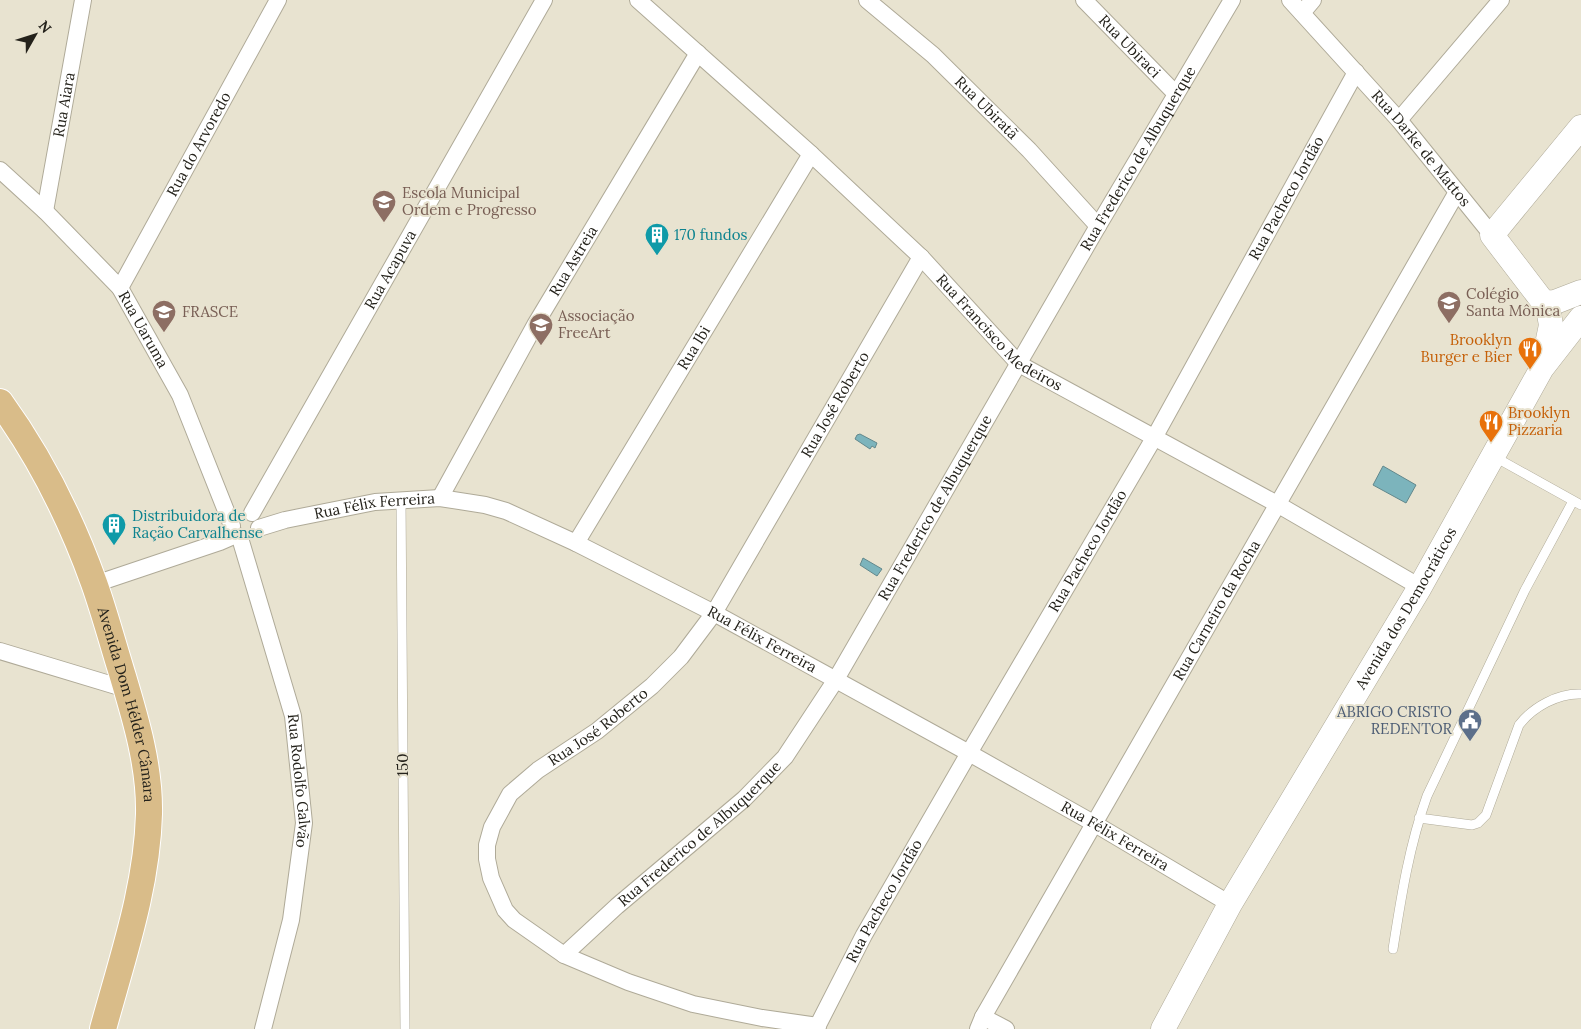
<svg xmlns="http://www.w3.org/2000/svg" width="1581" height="1029" font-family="Lora,serif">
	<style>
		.water { fill: #7cb4bc; stroke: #62888c }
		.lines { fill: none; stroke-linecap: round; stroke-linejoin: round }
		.lane-casing { stroke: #afaa98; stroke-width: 10 }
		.street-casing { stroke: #afaa98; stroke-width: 18 }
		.secondary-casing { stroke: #afaa98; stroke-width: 25 }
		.primary-casing { stroke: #fff; stroke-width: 28 }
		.lane { stroke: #fff; stroke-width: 9 }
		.street { stroke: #fff; stroke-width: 16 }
		.secondary { stroke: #fff; stroke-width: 24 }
		.primary { stroke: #d9bc89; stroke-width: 26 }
		.labels { text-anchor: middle; stroke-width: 4; stroke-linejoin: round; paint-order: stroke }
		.street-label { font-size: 15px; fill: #24221b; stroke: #e8e3d0 }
		.education-label { font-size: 15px; fill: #785e54; stroke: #e8e3d0; text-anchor: start }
		.culture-label { font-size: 15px; fill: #0d838f; stroke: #e8e3d0; text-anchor: start }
		.food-label { font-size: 15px; fill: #c56008; stroke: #e8e3d0; text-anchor: end }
		.service-label { font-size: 15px; fill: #4e5e75; stroke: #e8e3d0; text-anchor: end }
	</style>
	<rect width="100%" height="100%" fill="#e8e3d0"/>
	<path class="water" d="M860,434L877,443L875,448L872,446L870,449L855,439L857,435Z
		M1383,466L1416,485L1406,503L1373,485Z
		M863,558L882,569L877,576L860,565Z"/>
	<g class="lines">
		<defs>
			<path id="lane" d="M1493,456L1581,505
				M401,500L405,1029
				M1419,818L1472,825L1478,823L1486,815L1519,725C1533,707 1558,693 1581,694
				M1393,949C1401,898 1409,846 1427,796L1525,590L1573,501"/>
			<g id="street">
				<path id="s1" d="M638,0L811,154L921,257L1019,364L1277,504L1420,587"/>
				<path id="s2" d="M867,0L933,55L1029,150L1098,226"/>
				<path id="s3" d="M1084,0L1176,94"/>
				<path id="s4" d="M1290,0L1399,120L1492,235"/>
				<path d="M1302,13L1313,0"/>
				<path d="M1399,120L1501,0"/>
				<path id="s5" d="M0,170L45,211L120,288L180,395L232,526"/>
				<path id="s6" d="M45,211L83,0"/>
				<path id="s7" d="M120,288L278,0"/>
				<path id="s8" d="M440,498L535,325L698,53"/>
				<path id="s9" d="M252,513L544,0"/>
				<path id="s10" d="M259,528L285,520L375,502L440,498L485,505L506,511L576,543L714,613L969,753L1095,824L1230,904"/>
				<path id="s11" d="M240,538L293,716L304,823L291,920L263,1029"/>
				<path id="s12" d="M576,543L811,154"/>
				<path d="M95,584L220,542L236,535"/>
				<path d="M0,651L126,689"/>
				<path id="s13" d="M564,955L617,906L744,799L785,757L835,681L1098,226L1232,0"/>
				<path d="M983,1017L1006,1029"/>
				<path id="s14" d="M818,1026L762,1018L693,1004L628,982L564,955L514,920L505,910L491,878L487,859V845L492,827L510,794L538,770L597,731L652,686L681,657L714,613L921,257"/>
				<path id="s15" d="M816,1029L864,935L969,753L1154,438L1356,72"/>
				<path id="s16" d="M978,1029L983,1017L1457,192"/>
			</g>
			<g id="secondary">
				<path d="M1544,303L1555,302L1581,292"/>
				<path d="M1543,364L1551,325L1549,314L1544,303L1492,235L1581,127"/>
				<path id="s17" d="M1163,1029L1230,904L1420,587L1542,368L1581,318"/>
			</g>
			<g id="primary">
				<path id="s18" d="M0,402C40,457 71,519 94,583C104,611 112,641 121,670C135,717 150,765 149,814C147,888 122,959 103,1029"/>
			</g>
		</defs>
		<use href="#lane" class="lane-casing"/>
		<use href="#street" class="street-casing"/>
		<use href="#secondary" class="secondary-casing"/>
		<use href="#primary" class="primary-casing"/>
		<use href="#lane" class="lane"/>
		<use href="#street" class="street"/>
		<use href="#secondary" class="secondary"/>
		<use href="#primary" class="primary"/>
	</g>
	<defs>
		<symbol id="school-pin" viewBox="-11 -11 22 30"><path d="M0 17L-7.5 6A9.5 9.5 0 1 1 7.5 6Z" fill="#8d6e63" stroke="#e8e3d0"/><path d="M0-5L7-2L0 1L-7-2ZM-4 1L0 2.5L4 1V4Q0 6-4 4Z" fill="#fff"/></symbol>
		<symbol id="building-pin" viewBox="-11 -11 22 30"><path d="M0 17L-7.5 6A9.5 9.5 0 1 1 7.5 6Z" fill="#0f9aa8" stroke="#e8e3d0"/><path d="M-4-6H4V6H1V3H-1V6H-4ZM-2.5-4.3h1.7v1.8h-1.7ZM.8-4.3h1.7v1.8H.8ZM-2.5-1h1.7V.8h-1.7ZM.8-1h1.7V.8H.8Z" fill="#fff"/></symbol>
		<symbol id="university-pin" viewBox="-11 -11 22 30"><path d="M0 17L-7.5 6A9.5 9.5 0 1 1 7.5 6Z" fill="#8d6e63" stroke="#e8e3d0"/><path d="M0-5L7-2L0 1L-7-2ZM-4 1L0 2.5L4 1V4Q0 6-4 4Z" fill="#fff"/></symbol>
		<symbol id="restaurant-pin" viewBox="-11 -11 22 30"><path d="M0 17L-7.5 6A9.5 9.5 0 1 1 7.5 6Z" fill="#e8710a" stroke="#e8e3d0"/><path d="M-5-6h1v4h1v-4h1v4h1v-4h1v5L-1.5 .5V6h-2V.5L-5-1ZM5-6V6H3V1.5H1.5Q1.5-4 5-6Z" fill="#fff"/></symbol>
		<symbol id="civic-pin" viewBox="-11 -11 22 30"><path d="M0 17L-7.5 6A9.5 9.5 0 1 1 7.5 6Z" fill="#5c6f8a" stroke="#e8e3d0"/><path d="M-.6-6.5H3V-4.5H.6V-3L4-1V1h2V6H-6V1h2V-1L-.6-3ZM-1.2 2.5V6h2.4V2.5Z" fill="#fff"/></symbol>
	</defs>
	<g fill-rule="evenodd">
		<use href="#school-pin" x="370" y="188" width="28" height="38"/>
		<use href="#building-pin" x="643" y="221" width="28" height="38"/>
		<use href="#school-pin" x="1435" y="289" width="28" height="38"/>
		<use href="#university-pin" x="150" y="298" width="28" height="38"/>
		<use href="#school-pin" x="527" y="311" width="28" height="38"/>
		<use href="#restaurant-pin" x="1516" y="335" width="28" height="38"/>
		<use href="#restaurant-pin" x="1477" y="408" width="28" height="38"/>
		<use href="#building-pin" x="100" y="511" width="28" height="38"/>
		<use href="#civic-pin" x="1456" y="707" width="28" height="38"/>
	</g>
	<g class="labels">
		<g class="street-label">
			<text dy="5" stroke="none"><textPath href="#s3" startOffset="65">Rua Ubiraci</textPath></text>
			<text dy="5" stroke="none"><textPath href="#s6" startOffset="108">Rua Aiara</textPath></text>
			<text dy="5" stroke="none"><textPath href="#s2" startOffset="161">Rua Ubiratã</textPath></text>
			<text dy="5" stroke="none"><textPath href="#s7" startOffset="164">Rua do Arvoredo</textPath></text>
			<text dy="5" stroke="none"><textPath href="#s4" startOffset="198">Rua Darke de Mattos</textPath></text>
			<text dy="5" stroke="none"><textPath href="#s13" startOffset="992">Rua Frederico de Albuquerque</textPath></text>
			<text dy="5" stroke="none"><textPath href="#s15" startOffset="955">Rua Pacheco Jordão</textPath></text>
			<text dy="5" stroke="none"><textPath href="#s8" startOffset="272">Rua Astreia</textPath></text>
			<text dy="5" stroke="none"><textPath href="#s9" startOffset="280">Rua Acapuva</textPath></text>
			<text dy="5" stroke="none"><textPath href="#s5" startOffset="216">Rua Uaruma</textPath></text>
			<text dy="5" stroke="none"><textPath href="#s1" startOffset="492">Rua Francisco Medeiros</textPath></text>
			<text dy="5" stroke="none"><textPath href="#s12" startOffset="228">Rua Ibi</textPath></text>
			<text dy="5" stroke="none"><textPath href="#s14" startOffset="980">Rua José Roberto</textPath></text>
			<text dy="5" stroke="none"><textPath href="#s10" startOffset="118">Rua Félix Ferreira</textPath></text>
			<text dy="5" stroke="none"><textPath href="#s13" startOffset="588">Rua Frederico de Albuquerque</textPath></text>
			<text dy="5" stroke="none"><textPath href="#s15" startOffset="550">Rua Pacheco Jordão</textPath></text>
			<text dy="5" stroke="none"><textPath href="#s17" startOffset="486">Avenida dos Democráticos</textPath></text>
			<text dy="5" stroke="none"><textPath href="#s16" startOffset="482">Rua Carneiro da Rocha</textPath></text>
			<text dy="5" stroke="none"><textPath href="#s10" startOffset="538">Rua Félix Ferreira</textPath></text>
			<text dy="5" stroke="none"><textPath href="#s18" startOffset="331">Avenida Dom Hélder Câmara</textPath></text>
			<text dy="5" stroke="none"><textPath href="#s14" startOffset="575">Rua José Roberto</textPath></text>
			<text transform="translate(403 765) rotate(-90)" y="5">150</text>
			<text dy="5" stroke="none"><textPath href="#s11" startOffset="251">Rua Rodolfo Galvão</textPath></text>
			<text dy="5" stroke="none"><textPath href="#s13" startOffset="182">Rua Frederico de Albuquerque</textPath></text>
			<text dy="5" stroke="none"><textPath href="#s10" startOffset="942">Rua Félix Ferreira</textPath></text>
			<text dy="5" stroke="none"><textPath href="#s15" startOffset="145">Rua Pacheco Jordão</textPath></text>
		</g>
		<g class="education-label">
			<text x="402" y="198">Escola Municipal<tspan x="402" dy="17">Ordem e Progresso</tspan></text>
			<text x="1466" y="299">Colégio<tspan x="1466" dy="17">Santa Mônica</tspan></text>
			<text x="182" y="317">FRASCE</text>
			<text x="558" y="321">Associação<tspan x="558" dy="17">FreeArt</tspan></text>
		</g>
		<g class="culture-label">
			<text x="674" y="240">170 fundos</text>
			<text x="132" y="521">Distribuidora de<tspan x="132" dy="17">Ração Carvalhense</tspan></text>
		</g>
		<g class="food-label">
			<text x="1512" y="345">Brooklyn<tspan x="1512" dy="17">Burger e Bier</tspan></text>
			<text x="1508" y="418" text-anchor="start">Brooklyn<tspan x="1508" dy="17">Pizzaria</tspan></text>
		</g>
		<g class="service-label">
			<text x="1452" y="717">ABRIGO CRISTO<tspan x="1452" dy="17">REDENTOR</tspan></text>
		</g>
	</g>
	<g transform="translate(35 35) rotate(51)" stroke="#e8e3d0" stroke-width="4" paint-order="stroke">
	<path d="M0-4L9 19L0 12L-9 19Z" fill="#24221b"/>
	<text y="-8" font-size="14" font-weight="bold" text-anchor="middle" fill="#24221b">N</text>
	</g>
</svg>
